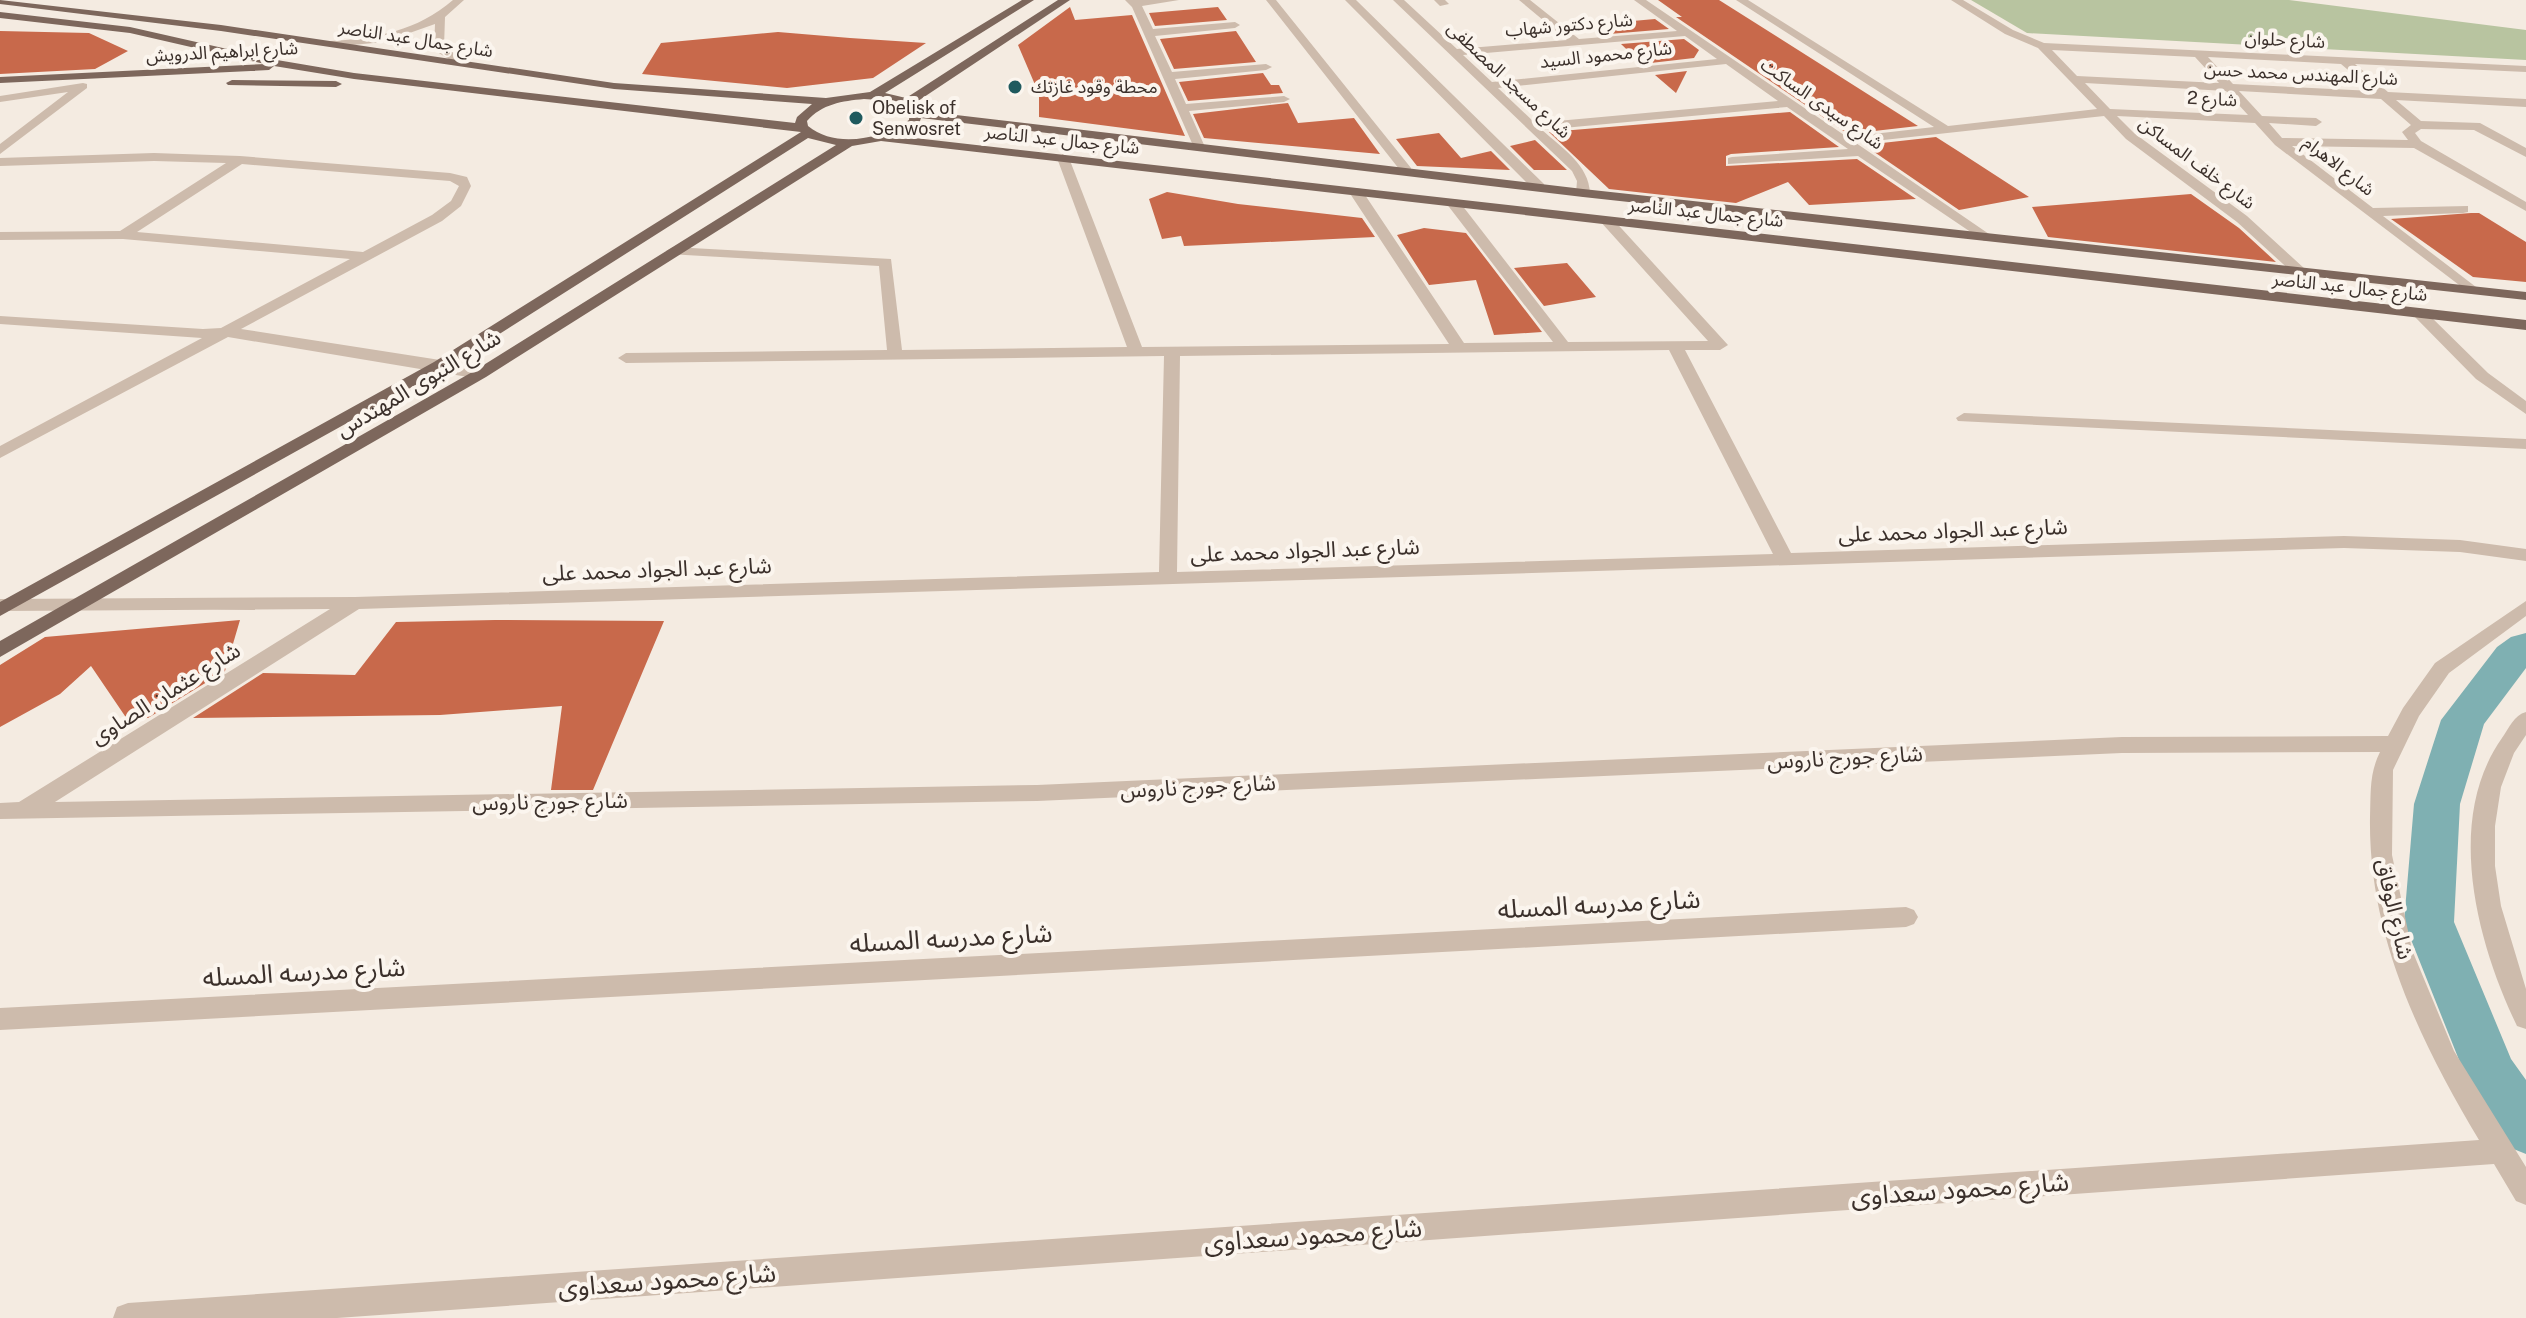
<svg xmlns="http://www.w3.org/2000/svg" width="2526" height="1318" font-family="'Public Sans','Noto Sans Arabic',sans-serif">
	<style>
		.green { fill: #b8c4a0 }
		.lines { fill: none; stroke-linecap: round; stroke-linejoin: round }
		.canal { fill: #7fb0b2; fill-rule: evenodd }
		.building { fill: #c8694b }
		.minor { fill: #cdbbac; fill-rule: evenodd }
		.tertiary { fill: #cdbbac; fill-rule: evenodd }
		.primary { fill: #7d675c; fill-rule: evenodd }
		.poi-dot { fill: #1f5a5e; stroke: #fbf5ee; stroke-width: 3 }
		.labels { text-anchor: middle; stroke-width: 8; stroke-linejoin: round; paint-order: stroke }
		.far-street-label { font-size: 18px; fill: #3b302b; stroke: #fbf5ee }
		.far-poi-label { font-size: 18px; fill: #3b302b; stroke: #fbf5ee; text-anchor: start }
		.street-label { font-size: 22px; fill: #3b302b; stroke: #fbf5ee }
		.near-street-label { font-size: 26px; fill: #3b302b; stroke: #fbf5ee }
	</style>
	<rect width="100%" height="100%" fill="#f4ebe1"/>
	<path class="green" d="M1971,0H2289L2526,30V60L2027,33Z"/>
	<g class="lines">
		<path class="canal" d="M2526,633V668L2484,724L2460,804L2454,922L2511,1059L2526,1080V1154L2506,1146L2471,1090L2404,922L2414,804L2441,720L2497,647L2511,637Z"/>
	</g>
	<path class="building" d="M1658,0H1719L1918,126L1848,134L1676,17H1682Z
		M1070,7L1075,20L1132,15L1185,136L1039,117V94L1018,45Z
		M1218,7L1227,20L1155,26L1149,13Z
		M1655,19L1669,29L1609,34L1599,24Z
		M0,31L89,33L128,51L95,69L0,74Z
		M1236,31L1256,62L1174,69L1160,39Z
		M778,32L850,38L926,43L873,78L787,88L642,74L661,43Z
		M1684,39L1699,50L1694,58L1642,64L1621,44Z
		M1687,71L1676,93L1655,75Z
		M1263,73L1271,85H1279L1283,93L1188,101L1179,82Z
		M1288,103L1298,123L1354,118L1380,154L1204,138L1193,114Z
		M1790,112L1839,147L1731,154L1726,156V166L1857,159L1916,199L1809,205L1788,182L1736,203L1609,189L1549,132Z
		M1439,133L1461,158L1491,151L1510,170L1417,166L1396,139Z
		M1936,137L1958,151L2029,197L1959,210L1864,145Z
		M1535,140L1567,170H1534L1510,146Z
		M1167,192L1238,204L1362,218L1375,237L1184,246L1181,236L1162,239L1149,199Z
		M2191,194L2239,228L2276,262L2048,237L2032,207Z
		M2471,213H2479L2526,242V282L2473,277L2391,219Z
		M1424,228L1466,233L1542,332L1494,335L1476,280L1429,285L1397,235Z
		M1567,263L1596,297L1544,306L1514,268Z
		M240,620L225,671L148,718L127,719L91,666L60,694L0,727V665L45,637Z
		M495,620L664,621L593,790H551L562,706L440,715L193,718L263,673L355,675L396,622Z"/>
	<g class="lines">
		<path class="minor" d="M1125,0H1179L1142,6L1153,29L1235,22L1240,25L1235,28L1155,36L1172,72L1266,64L1272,67L1266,70L1175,79L1186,104L1284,96L1290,99L1284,102L1189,111L1205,147L1195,150L1132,7Z
			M1266,0H1276L1411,168V174H1403Z
			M1345,0H1356L1544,184V190H1534Z
			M1393,0H1404L1457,49L1567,40L1519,0H1530L1579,39L1677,31L1634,0H1646L1847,137L1934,127L1736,0H1748L1948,126L2097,109L2038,48L2005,34L1951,0H1963L2013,30L2044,43L2526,66V72L2355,64L2388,92L2526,99V107L2396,100L2421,121L2480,123L2526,148V157L2474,130L2421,129L2415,133L2421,141L2526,202V211L2414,148L2292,146L2373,208L2468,206V212L2463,213L2383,216L2476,287V293L2471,294L2275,145L2255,123L2117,116L2134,133L2247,216L2305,269V275H2295L2237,222L2126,139L2104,116L1856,143L1989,234V240L1984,241L1858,156L1728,164V158L1732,157L1848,149L1787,107L1542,130C1562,148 1589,165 1590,193L1583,197L1576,193L1577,181L1572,171ZM1685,36L1717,59L1492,82L1463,55ZM2052,50L2195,57L2219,83L2077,76ZM2208,57L2341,64L2373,91L2233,84ZM1726,64L1778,101L1535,123L1498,88ZM2085,83L2226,91L2248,115L2110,109ZM2239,91L2381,99L2411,125L2402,132L2408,140L2282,138L2269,123L2316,126L2322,122L2316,118L2262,116Z
			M1434,0H1445L1449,4L1440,6Z
			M83,83L87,84V88L0,154V144L68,92L0,102V96Z
			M154,153L240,156L450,173L467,177L471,186L461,206L442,221L241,329L440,360L486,371L488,374L480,379L228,337L0,458V446L202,338L0,324V316L203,329L221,328L350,259L123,239L0,240V232L120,231L226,163L154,161L0,166V158ZM242,164L450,181L459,186L451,201L432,215L363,252L137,232Z
			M1063,154L1069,158L1142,347L1449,344L1349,192L1356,188L1361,189L1464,343L1553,342L1446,203L1453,199L1458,200L1568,342L1708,341L1599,220L1611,217L1728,345L1720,350H1685L1791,553L2344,536L2460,540L2526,549V561L2460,552L2344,548L359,609L55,802L1037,785L2122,737L2388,736L2403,708L2435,663L2526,601V616L2449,673L2419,716L2393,770L2392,855L2412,950L2454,1051L2526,1167V1205L2516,1201L2494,1164L337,1318H113L117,1307L128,1303L2479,1140C2420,1041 2368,935 2370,817C2371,793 2369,774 2380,752L2122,753L1037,801L0,819V803L19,802L330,609L0,611V599L355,597L1159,572L1164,356L626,363L618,358L626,353L887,350L879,266L668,254L666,251L673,247L891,259L902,350L1127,347L1057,158ZM1669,350L1773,554L1177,572L1180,356Z
			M2418,308L2423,309L2488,373L2526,401V414L2476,379L2413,315L2411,312Z
			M1964,413L2526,439V449L1958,421L1956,418Z
			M2526,712V735L2514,753L2501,787L2495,826V866L2501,906L2526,989V1029L2517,1026C2477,943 2444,820 2502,738C2509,728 2514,715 2526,712Z
			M1906,907L1914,910L1918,917L1914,924L1906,927L0,1030V1008Z"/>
		<path class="tertiary" d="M453,0H464L445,17L444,47L468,62V66H460L434,50L435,24L384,42L331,47L326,44L331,41C377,38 417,31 453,0Z"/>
		<path class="primary" d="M0,0L221,25L614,83L826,98L870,92L1022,0H1034L885,93L906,98L1058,0H1070L915,103L922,111L1583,189L2526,292V300L1583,197L921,118L919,124L897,136L2526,320V330L881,141L852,146L486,377L0,657V641L474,371L836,145L808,138L446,368L0,616V602L434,362L801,132L354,79L274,66L269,70L0,83V77L265,64L130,33L0,18V12L130,27L271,59L354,73L795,123L797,117L812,104L614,89L221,31L0,4ZM864,99L895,101L910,109L909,120C881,139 836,149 808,126L807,121C822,104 842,101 864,99Z
			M232,80L336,81L342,84L336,87L228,85L226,83Z"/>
	</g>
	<g class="poi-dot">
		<circle cx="1015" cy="87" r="8"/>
		<circle cx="856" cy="118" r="8"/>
	</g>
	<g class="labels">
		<g class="far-street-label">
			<text transform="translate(1569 25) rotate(-5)" y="6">شارع دكتور شهاب</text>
			<text transform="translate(416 39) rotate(9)" y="6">شارع جمال عبد الناصر</text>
			<text transform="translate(2285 40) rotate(3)" y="6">شارع حلوان</text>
			<text transform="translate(222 52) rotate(-3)" y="6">شارع ابراهيم الدرويش</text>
			<text transform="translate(1606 55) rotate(-6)" y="6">شارع محمود السيد</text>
			<text transform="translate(2301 74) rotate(3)" y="6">شارع المهندس محمد حسن</text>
			<text transform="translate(1509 80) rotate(43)" y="6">شارع مسجد المصطفى</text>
			<text transform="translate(2212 99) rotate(3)" y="6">شارع 2</text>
			<text transform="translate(1822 104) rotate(35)" y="6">شارع سيدى الساكت</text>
			<text transform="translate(1062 140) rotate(6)" y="6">شارع جمال عبد الناصر</text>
			<text transform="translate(2197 163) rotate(37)" y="6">شارع خلف المساكن</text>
			<text transform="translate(2339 166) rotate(38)" y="6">شارع الاهرام</text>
			<text transform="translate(1706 213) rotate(6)" y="6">شارع جمال عبد الناصر</text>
			<text transform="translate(2350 287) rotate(6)" y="6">شارع جمال عبد الناصر</text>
		</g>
		<g class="far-poi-label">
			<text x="1031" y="93">محطة وقود غازتك</text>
			<text x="872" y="114">Obelisk of<tspan x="872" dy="21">Senwosret</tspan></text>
		</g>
		<g class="street-label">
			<text transform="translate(418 383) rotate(-31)" y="8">شارع النبوى المهندس</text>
			<text transform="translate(1953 530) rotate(-2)" y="8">شارع عبد الجواد محمد على</text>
			<text transform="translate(1305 550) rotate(-2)" y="8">شارع عبد الجواد محمد على</text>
			<text transform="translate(657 569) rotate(-2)" y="8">شارع عبد الجواد محمد على</text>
			<text transform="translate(165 693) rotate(-32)" y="8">شارع عثمان الصاوى</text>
			<text transform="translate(1845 757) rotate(-3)" y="8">شارع جورج ناروس</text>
			<text transform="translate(1198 786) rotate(-3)" y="8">شارع جورج ناروس</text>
			<text transform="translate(550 801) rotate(-1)" y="8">شارع جورج ناروس</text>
			<text transform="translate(2395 909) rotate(77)" y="8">شارع الوفاق</text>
		</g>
		<g class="near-street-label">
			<text transform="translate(1599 904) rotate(-3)" y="9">شارع مدرسه المسله</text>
			<text transform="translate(951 938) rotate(-3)" y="9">شارع مدرسه المسله</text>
			<text transform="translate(304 972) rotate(-3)" y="9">شارع مدرسه المسله</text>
			<text transform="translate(1960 1189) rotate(-4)" y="9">شارع محمود سعداوى</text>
			<text transform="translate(1313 1235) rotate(-4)" y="9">شارع محمود سعداوى</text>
			<text transform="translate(667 1280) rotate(-4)" y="9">شارع محمود سعداوى</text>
		</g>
	</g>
</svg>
